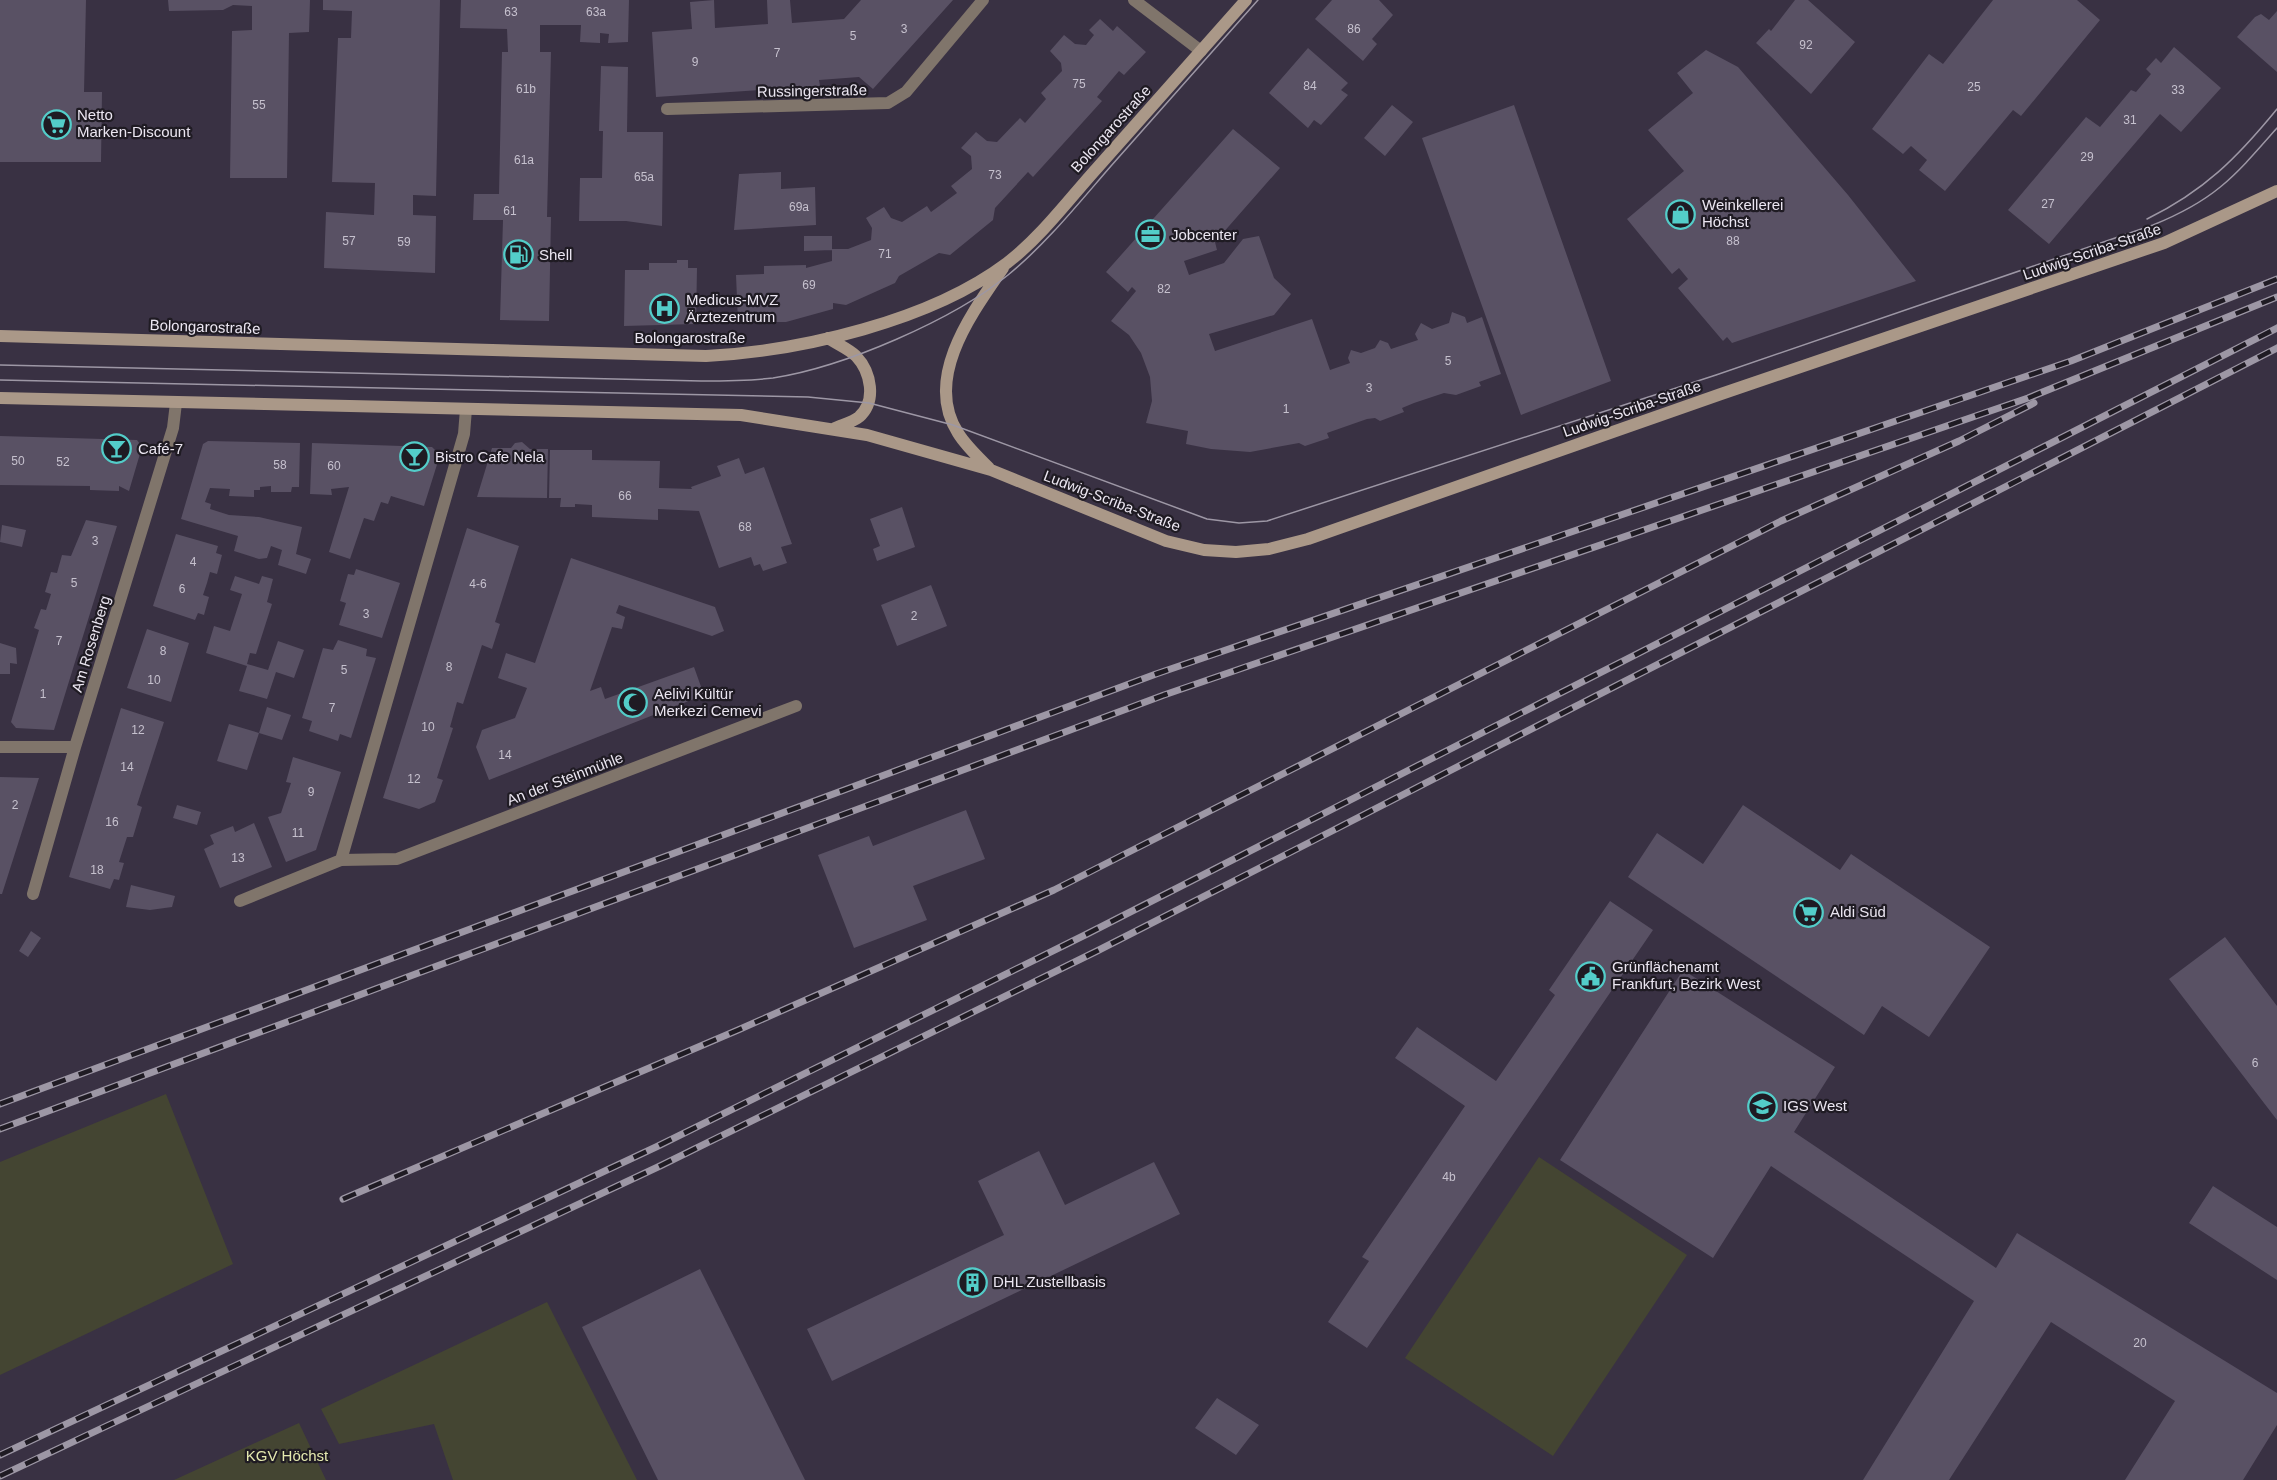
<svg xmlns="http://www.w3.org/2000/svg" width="2277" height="1480" font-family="Arial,sans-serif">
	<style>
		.green { fill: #444532 }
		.building { fill: #595164 }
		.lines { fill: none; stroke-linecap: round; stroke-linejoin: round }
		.minor { stroke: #80756b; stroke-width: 12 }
		.secondary { stroke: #aa9888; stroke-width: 12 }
		.tram { stroke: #9d97a5; stroke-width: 1.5 }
		.rail-casing { stroke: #9d97a5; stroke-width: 7 }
		.rail { stroke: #1f1b23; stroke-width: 4.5; stroke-dasharray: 14; stroke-linecap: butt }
		.labels { text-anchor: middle; stroke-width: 4.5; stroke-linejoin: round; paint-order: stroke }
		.number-label { font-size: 12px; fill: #c6c1ce }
		.street-label { font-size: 15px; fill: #ebe6f1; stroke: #1f1b23 }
		.poi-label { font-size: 15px; fill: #ebe6f1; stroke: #1f1b23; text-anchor: start }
		.park-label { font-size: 15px; fill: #e4e9af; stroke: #1f1b23 }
	</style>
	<rect width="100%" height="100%" fill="#393143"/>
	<path class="green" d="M166,1094L233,1264L0,1375V1162Z
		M1539,1157L1687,1255L1553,1456L1405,1358Z
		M547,1302L637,1480H453L434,1424L339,1444L321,1409Z
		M299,1423L326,1480H174Z"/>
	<path class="building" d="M0,0H86L84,92H102L101,162H0Z
		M168,0H310L309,32L289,33L287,178H230L232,31L252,30V6L233,5L223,10L169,11Z
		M323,0H440L436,196L413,195V215L436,216L435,273L324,268L326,212L374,215L375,183L332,182L338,38H351L352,11L323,10Z
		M461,0H629L628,42L608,43L609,34L600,33V43L580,42L581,25H540V52H551L547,217H551L549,321L500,320L503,220H473L474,194H499L502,52H508L507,29L460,28Z
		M714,0L715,28L768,24L767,0H790L792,23L844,19L861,0H953L873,89L859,77L819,80L820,86L656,97L652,32L692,29L690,2Z
		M1332,0H1379L1393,15L1372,39L1377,44L1363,61L1315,19Z
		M1795,0H1808L1855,42L1811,94L1756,43L1769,29L1771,31Z
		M1993,0H2077L2100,20L2021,116L2013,110L1945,191L1919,170L1927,160L1911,146L1903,154L1872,129L1929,54L1943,64Z
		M2277,11V72L2237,37L2255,17L2261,14L2269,20Z
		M1100,19L1113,31L1117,26L1146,52L1124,75L1119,71L1097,97L1102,101L1033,177L1028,172L995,208L993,220L950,255L939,253L899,276L895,283L846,305L833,303V309L786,322H738L736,275L764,274V266L806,265V268L832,261V249H848L871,240L872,228L866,218L884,207L891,218L902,222L927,206L931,212L957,193L951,186L972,169L971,156L961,148L976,132L987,141L997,142L1020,118L1025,123L1046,99L1041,93L1062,71L1061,63L1050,51L1064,35L1075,44L1086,45L1094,35L1089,30Z
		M2174,47L2221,88L2181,132L2160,114L2049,244L2008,210L2086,117L2100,127L2131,90L2136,92L2151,74L2146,69L2156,58L2161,63Z
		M1308,48L1348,83L1341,90L1348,95L1321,125L1314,120L1308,128L1269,93Z
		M1706,50L1738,67L1848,195L1916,281L1732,343L1727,337L1723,341L1678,288L1688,279L1679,268L1672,274L1627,219L1684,171L1648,130L1693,93L1677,73Z
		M601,66L628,67L627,132H663L662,226L626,221H579L580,178H602L603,131H599Z
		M1392,105L1413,122L1385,156L1364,138Z
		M1514,105L1611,381L1521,415L1422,138Z
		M1233,129L1280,168L1215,242L1217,250L1184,261L1189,275L1224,263L1243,239L1259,236L1274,278L1291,294L1274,315L1209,334L1215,351L1312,319L1330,370L1350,363L1348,358L1351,350L1361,353L1375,348L1380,340L1388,343L1391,349L1418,340L1415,334L1421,323L1432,329L1449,323L1452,312L1465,317L1467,323L1482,317L1501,374L1479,382L1481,386L1456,395L1444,393L1414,403L1402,408L1404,412L1380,421L1375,418L1367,419L1327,433L1329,438L1305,446L1299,443L1250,452L1211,449L1186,444L1188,431L1146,423L1152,401L1150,377L1141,353L1129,335L1111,321L1136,291L1132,287L1128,292L1106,272Z
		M781,172V189L815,187L816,225L734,230L739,174Z
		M804,236H832V250L804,251Z
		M677,260H688V268H697L696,324L624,326L625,270H649V263H677Z
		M0,436L137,440L142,447L129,491L119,486V491L90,490V486L0,485Z
		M208,441L300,443L299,487H292L291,492H271V486L260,487V490H254V497L229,496L230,489L210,488L205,502L211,504L210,509L229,515L259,517L302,527L296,554L311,559L306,574L278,565L282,550L271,546L267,558L259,559L234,551L238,536L181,519L203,444Z
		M522,442L530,449H548L547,498L477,497L492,448H511L515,443Z
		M312,443L432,447L440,455L424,506L391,496L388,504L381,502L374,521L364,518L350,559L329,552L349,487L331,489L332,495L310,494Z
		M550,450H592V460L660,461L659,488L692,489L691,487L721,476L717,466L739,458L745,474L764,467L792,544L781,547L787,563L763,571L760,564L754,566L751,557L719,568L699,511L658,509V520L592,517V505L575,504V507H560L561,498H549Z
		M902,507L915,547L877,561L873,549L880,546L870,519Z
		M86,520L117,526L54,730L16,728L11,722L39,630L34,628L41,609L46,610L51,594L45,592L51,572L57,573L62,555L71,556Z
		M2,525L26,530L22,547L0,542Z
		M467,528L519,546L495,622L500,624L492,649L482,645L463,704L457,702L450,727L453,728L437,778L443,780L435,802L419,809L383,798Z
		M176,534L218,546L216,553L222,555L217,574L210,572L207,583L203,595L209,597L204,615L198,613L195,620L153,606Z
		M571,558L715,607L724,631L712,636L619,605L616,613L625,617L622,629L612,627L590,691L601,687L605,699L694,667L704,695L489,780L476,747L482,730L515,718L527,688L498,678L506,653L535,663Z
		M356,569L400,583L382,638L339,625L346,603L340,601L348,574L354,575Z
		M235,576L259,584L262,576L273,579L267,602L272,604L256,654L250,653L247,664L268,670L278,641L304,650L294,678L276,672L267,699L239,691L247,666L206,653L214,626L230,631L242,594L230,590Z
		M931,585L947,626L897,646L881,605Z
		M147,629L189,643L171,702L127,688Z
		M338,640L367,649L366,656L376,658L351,738L340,734L338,741L309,731L312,721L302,718L323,648L333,650Z
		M0,643L16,648L17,664L10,663V674H0Z
		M267,707L291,715L282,740L259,733Z
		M121,708L164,722L137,805L142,807L133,837H127L119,862L124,863L119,880L114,879L110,889L69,877Z
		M229,724L259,733L247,770L217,761Z
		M293,757L341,772L316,850L286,862L268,817L281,813L291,783L286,782Z
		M0,777L39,778L2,894H0Z
		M177,805L201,812L197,825L173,818Z
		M1743,805L1840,870L1851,854L1990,947L1929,1037L1882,1006L1864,1035L1628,877L1657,833L1703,864Z
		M966,810L985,859L913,886L927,920L854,948L818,855L869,836L873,846Z
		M254,823L272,867L220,888L204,849L214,844L210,835L233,826L235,832Z
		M131,885L175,896L172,907L150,910L126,907Z
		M1610,901L1653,930L1367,1348L1328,1322L1369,1261L1362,1257L1465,1106L1395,1058L1417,1027L1496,1081L1555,995L1549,990Z
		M31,931L41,938L28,957L19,951Z
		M2225,937L2277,1006V1120L2169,979Z
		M1683,970L1835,1067L1794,1132L1996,1268L2017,1233L2277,1393V1425L2243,1480H2125L2175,1401L2051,1322L1949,1480H1863L1974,1301L1771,1166L1713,1258L1560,1160Z
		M1039,1151L1065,1205L1154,1162L1180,1214L832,1381L807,1329L1004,1235L978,1181Z
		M2213,1186L2277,1227V1280L2189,1223Z
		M700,1269L805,1480H658L582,1327Z
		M1217,1398L1259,1425L1236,1455L1195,1428Z"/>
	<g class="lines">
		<path class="minor" d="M1134,0L1201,51
			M667,109L888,103L906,92L983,0
			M0,747H75
			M341,860L464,434L466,409
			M33,894L75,747L173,428L176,403
			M240,901L341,860L397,859L796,706"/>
		<path class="secondary" d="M0,336L706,356C801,351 930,321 1007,263C1042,236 1069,199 1098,167C1147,111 1197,56 1246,0
			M828,338C837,344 849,349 856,356C871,372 877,401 859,417C853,422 841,425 833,429
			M0,398L741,415L867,435L991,470L1166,541L1204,550L1236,552L1269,549L1308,539L1721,394L2164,243L2277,191
			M989,468C978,457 966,446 958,433C923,378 972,313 1003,268"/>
		<path class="tram" d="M2147,219C2204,191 2237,158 2277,109
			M0,365L701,381C725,381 749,381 773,378C844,367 953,320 1008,275C1047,243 1078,204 1111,166C1160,111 1209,55 1258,0
			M0,380L808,397L869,403L953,425L1207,519L1239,523L1267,521L1716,375L2153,225C2215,200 2234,177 2277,128"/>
		<defs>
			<path id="rail" d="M0,1104L1156,674L2071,361L2277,279
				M0,1129L1164,695L2028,398L2277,297
				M343,1199L738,1030L1054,890L1781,521L1959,441L2034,403
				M0,1455L656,1147L1087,934L2277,328
				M0,1476L660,1166L1097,951L2277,348"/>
		</defs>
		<use href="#rail" class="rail-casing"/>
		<use href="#rail" class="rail"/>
	</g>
	<defs>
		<symbol id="supermarket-ring" viewBox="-11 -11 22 22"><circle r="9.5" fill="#1f1b23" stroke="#53cdc9" stroke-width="1.5"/><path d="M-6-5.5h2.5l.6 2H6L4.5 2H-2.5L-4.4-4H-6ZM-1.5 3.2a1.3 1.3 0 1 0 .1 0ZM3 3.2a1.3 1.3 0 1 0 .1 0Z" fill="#53cdc9"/></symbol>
		<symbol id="shop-ring" viewBox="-11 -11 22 22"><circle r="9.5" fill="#1f1b23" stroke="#53cdc9" stroke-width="1.5"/><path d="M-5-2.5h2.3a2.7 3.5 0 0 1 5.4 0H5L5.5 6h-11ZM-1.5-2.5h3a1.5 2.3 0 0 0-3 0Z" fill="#53cdc9"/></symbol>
		<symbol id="office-ring" viewBox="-11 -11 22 22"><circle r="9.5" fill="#1f1b23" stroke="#53cdc9" stroke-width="1.5"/><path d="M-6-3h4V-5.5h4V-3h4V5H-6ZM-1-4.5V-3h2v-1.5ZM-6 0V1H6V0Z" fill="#53cdc9"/></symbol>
		<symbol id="fuel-ring" viewBox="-11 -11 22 22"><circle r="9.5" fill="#1f1b23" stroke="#53cdc9" stroke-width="1.5"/><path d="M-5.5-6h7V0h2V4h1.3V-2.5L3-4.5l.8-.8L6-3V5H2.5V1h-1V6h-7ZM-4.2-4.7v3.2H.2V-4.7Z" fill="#53cdc9"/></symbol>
		<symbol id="hospital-ring" viewBox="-11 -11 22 22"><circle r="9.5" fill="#1f1b23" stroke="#53cdc9" stroke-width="1.5"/><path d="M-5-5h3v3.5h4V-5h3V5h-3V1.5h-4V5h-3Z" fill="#53cdc9"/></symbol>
		<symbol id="bar-ring" viewBox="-11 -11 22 22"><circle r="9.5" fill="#1f1b23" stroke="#53cdc9" stroke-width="1.5"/><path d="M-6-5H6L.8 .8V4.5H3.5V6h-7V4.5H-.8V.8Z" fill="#53cdc9"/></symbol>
		<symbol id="mosque-ring" viewBox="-11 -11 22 22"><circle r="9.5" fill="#1f1b23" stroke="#53cdc9" stroke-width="1.5"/><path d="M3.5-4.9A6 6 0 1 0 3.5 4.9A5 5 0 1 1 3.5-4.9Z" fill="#53cdc9"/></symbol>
		<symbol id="civic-ring" viewBox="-11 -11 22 22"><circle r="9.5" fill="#1f1b23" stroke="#53cdc9" stroke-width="1.5"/><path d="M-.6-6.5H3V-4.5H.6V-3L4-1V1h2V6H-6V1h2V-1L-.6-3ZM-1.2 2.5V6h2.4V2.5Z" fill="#53cdc9"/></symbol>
		<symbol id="school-ring" viewBox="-11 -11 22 22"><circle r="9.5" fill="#1f1b23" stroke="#53cdc9" stroke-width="1.5"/><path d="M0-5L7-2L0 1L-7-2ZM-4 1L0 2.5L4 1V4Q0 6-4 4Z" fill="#53cdc9"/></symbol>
		<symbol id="building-ring" viewBox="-11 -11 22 22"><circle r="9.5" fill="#1f1b23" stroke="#53cdc9" stroke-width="1.5"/><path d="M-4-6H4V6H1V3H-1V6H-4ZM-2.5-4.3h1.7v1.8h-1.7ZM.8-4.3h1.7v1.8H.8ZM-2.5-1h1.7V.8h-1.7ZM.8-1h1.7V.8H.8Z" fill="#53cdc9"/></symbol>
	</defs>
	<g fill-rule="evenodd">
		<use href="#supermarket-ring" x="40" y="108" width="33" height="33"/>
		<use href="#shop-ring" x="1664" y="198" width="33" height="33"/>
		<use href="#office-ring" x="1134" y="218" width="33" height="33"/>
		<use href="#fuel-ring" x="502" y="238" width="33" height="33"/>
		<use href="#hospital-ring" x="648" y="292" width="33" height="33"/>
		<use href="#bar-ring" x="100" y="432" width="33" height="33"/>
		<use href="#bar-ring" x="398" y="440" width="33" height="33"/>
		<use href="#mosque-ring" x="616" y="686" width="33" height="33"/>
		<use href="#supermarket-ring" x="1792" y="896" width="33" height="33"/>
		<use href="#civic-ring" x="1574" y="960" width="33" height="33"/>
		<use href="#school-ring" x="1746" y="1090" width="33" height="33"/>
		<use href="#building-ring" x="956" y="1266" width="33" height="33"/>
	</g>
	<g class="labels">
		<g class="number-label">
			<text x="511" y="16">63</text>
			<text x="596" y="16">63a</text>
			<text x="904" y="33">3</text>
			<text x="1354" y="33">86</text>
			<text x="853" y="40">5</text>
			<text x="1806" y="49">92</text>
			<text x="777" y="57">7</text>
			<text x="695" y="66">9</text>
			<text x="1079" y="88">75</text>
			<text x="1310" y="90">84</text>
			<text x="1974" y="91">25</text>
			<text x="526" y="93">61b</text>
			<text x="2178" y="94">33</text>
			<text x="259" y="109">55</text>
			<text x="2130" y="124">31</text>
			<text x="2087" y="161">29</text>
			<text x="524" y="164">61a</text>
			<text x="995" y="179">73</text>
			<text x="644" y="181">65a</text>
			<text x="2048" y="208">27</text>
			<text x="799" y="211">69a</text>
			<text x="510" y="215">61</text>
			<text x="349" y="245">57</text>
			<text x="1733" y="245">88</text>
			<text x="404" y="246">59</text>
			<text x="885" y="258">71</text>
			<text x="809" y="289">69</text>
			<text x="1164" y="293">82</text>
			<text x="1448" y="365">5</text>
			<text x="1369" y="392">3</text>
			<text x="1286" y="413">1</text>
			<text x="18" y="465">50</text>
			<text x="63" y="466">52</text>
			<text x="280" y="469">58</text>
			<text x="334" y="470">60</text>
			<text x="625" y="500">66</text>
			<text x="745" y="531">68</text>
			<text x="95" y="545">3</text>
			<text x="193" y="566">4</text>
			<text x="74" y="587">5</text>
			<text x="478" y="588">4-6</text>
			<text x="182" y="593">6</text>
			<text x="366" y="618">3</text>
			<text x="914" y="620">2</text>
			<text x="59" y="645">7</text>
			<text x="163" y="655">8</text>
			<text x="449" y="671">8</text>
			<text x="344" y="674">5</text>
			<text x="154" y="684">10</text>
			<text x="43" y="698">1</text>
			<text x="332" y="712">7</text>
			<text x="428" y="731">10</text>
			<text x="138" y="734">12</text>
			<text x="505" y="759">14</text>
			<text x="127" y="771">14</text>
			<text x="414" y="783">12</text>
			<text x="311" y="796">9</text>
			<text x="15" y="809">2</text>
			<text x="112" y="826">16</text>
			<text x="298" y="837">11</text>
			<text x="238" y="862">13</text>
			<text x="97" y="874">18</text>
			<text x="2255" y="1067">6</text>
			<text x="1449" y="1181">4b</text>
			<text x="2140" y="1347">20</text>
		</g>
		<g class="street-label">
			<text transform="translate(812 91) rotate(-1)" y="5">Russingerstraße</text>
			<text transform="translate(1111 129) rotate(-48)" y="5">Bolongarostraße</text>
			<text transform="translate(2092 252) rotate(-19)" y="5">Ludwig-Scriba-Straße</text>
			<text transform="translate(205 327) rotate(2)" y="5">Bolongarostraße</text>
			<text x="690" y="343">Bolongarostraße</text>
			<text transform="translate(1632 409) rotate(-19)" y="5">Ludwig-Scriba-Straße</text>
			<text transform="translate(1112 501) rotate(21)" y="5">Ludwig-Scriba-Straße</text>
			<text transform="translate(91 644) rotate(-73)" y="5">Am Rosenberg</text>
			<text transform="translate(565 779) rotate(-21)" y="5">An der Steinmühle</text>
		</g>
		<g class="poi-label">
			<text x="77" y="120">Netto<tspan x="77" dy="17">Marken-Discount</tspan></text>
			<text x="1702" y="210">Weinkellerei<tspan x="1702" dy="17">Höchst</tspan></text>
			<text x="1171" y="240">Jobcenter</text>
			<text x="539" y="260">Shell</text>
			<text x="686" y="305">Medicus-MVZ<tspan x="686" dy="17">Ärztezentrum</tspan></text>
			<text x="138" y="454">Café-7</text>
			<text x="435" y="462">Bistro Cafe Nela</text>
			<text x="654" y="699">Aelivi Kültür<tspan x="654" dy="17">Merkezi Cemevi</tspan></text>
			<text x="1830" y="917">Aldi Süd</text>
			<text x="1612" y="972">Grünflächenamt<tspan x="1612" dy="17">Frankfurt, Bezirk West</tspan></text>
			<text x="1783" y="1111">IGS West</text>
			<text x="993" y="1287">DHL Zustellbasis</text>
		</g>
		<g class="park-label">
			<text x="287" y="1461">KGV Höchst</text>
		</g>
	</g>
</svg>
